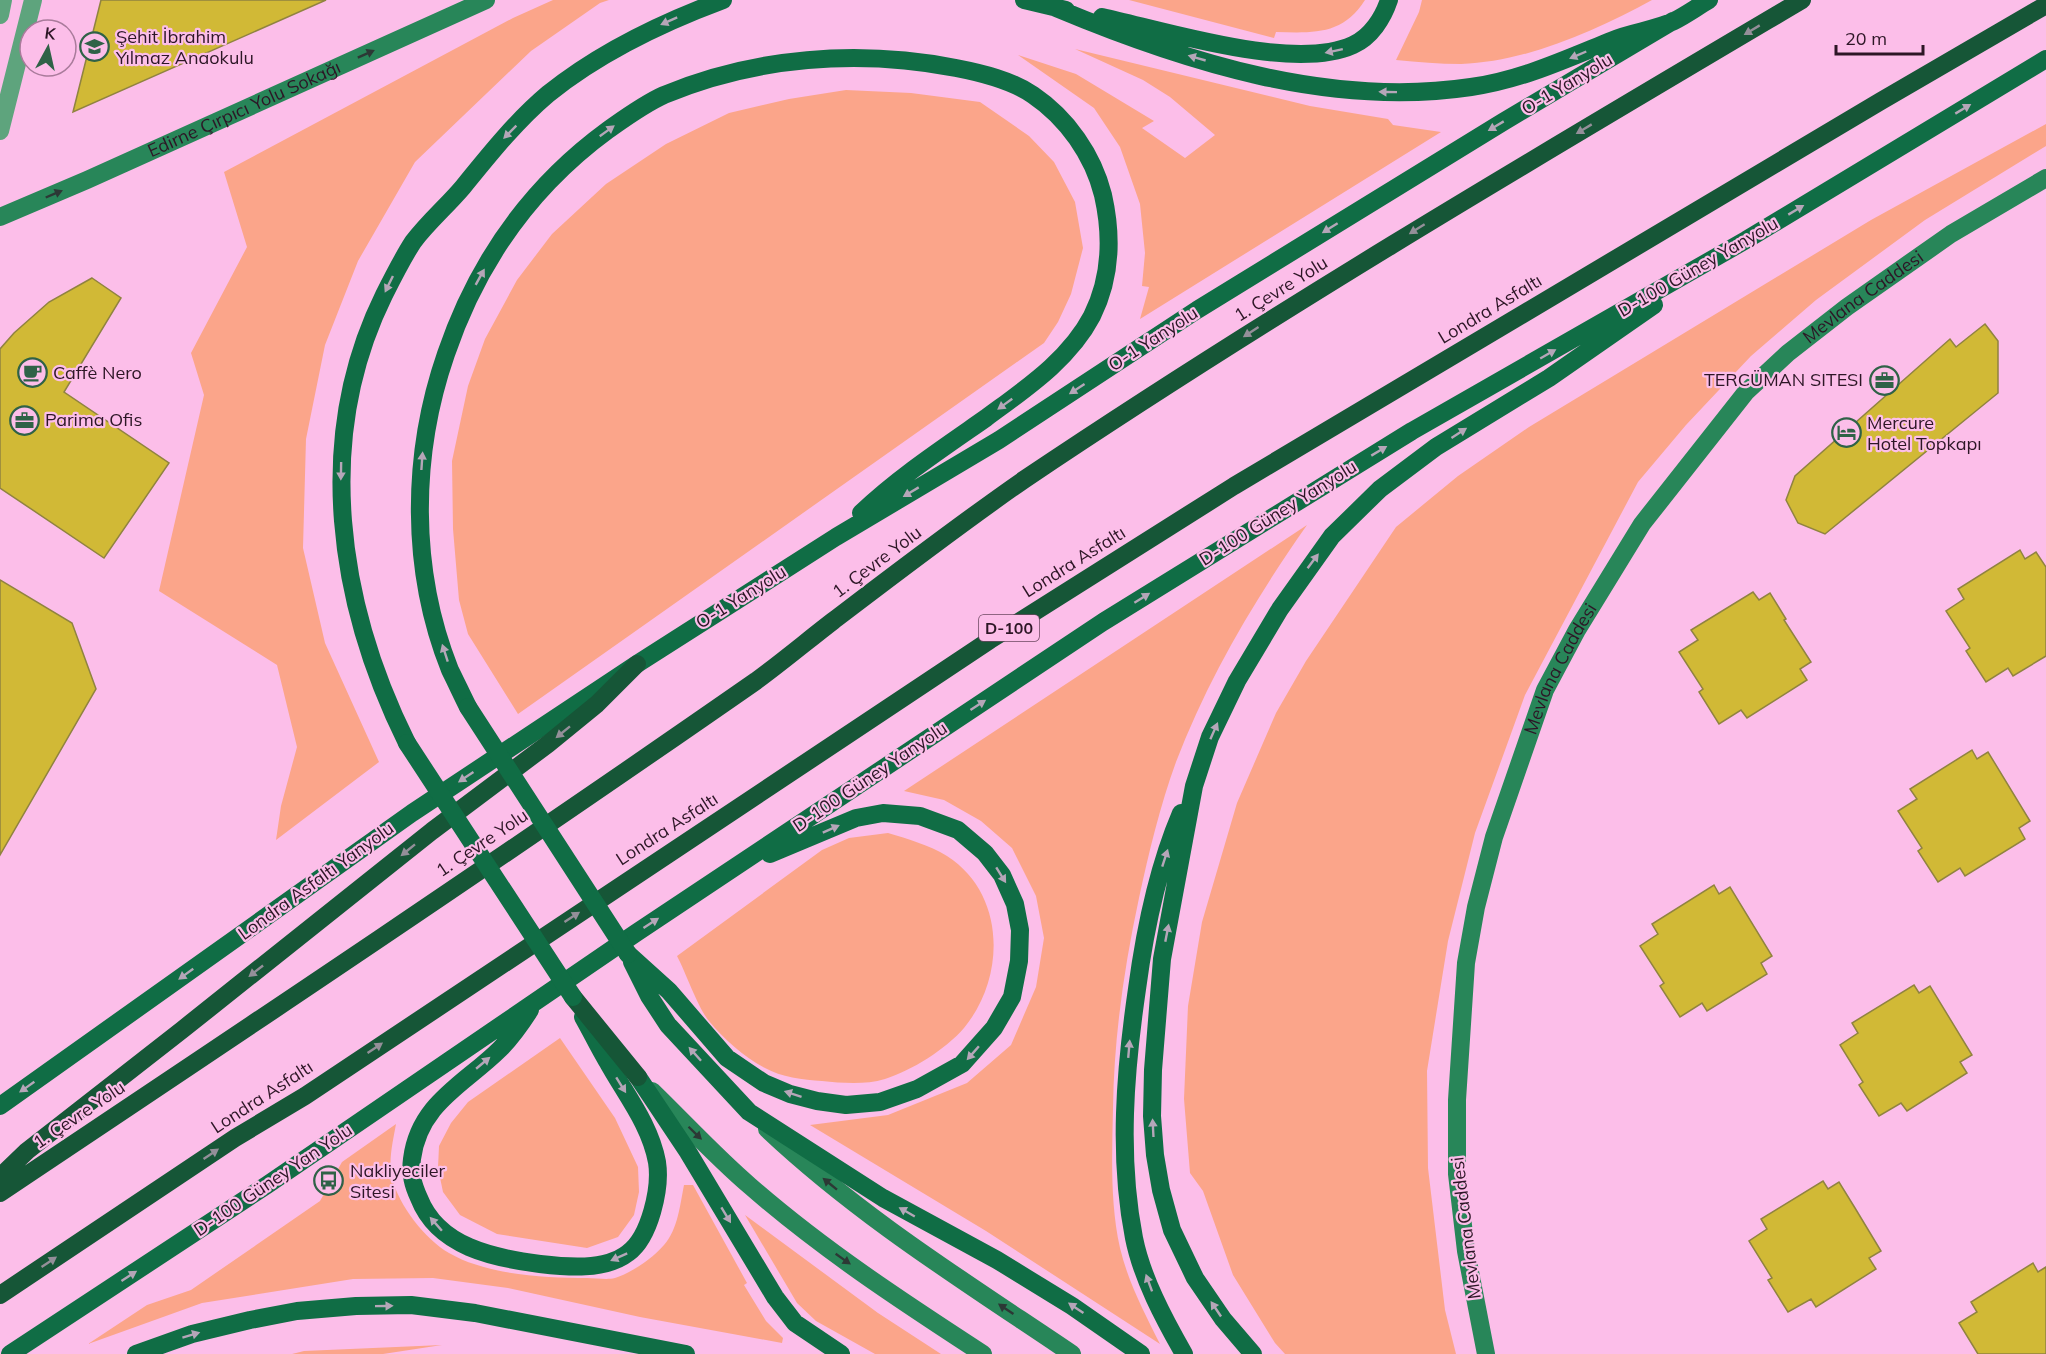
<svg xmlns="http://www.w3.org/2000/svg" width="2046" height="1354" font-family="Mulish,sans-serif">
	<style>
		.green { fill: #fba58a }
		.building { fill: #d1b936; stroke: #908340; stroke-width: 1.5 }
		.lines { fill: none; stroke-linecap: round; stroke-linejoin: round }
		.street { stroke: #5ea47d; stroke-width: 18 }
		.secondary { stroke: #288659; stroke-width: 18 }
		.primary { stroke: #106d45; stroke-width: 18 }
		.highway { stroke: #165637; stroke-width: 18 }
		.primary-bridge { stroke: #106d45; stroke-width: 18 }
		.oneway { fill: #b5a6b8 }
		.oneway2 { fill: #948f99 }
		.oneway3 { fill: #2c3835 }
		.labels { text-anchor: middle; stroke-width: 4.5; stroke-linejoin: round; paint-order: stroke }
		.shield { fill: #fcbee9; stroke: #6b4860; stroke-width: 1.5 }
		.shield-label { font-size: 16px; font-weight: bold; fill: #2d1626 }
		.poi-label { font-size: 18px; fill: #2d1626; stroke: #fcbee9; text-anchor: start }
		.street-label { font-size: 18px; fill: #2d1626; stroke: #fcbee9 }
	</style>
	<rect width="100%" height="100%" fill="#fcbee9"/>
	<path class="green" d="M553,0H609L600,3L531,51L415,162L358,261L325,345L306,439L303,548L325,643L379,762L276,840L281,806L297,747L277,665L159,591L204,395L191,353L247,247L224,172L513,18Z
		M1129,0H1365C1343,35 1314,33 1276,32L1274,38Z
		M1422,0H1652C1595,31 1526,62 1461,64C1439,64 1418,62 1396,60L1419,12Z
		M1075,49L1310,106L1388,119L1393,125L1441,132L1140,319L1149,287L1142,286L1145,253L1140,204L1120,147L1094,108L1018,55L1076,74L1154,121L1142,128L1185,158L1215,135L1170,97L1143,80Z
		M846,90L911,93L980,102L1029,136L1054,162L1075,202L1083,248L1071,294L1058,322L1044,343L518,714L468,634L459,600L453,529L452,461L468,386L485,339L517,280L552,234L606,184L666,144L729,113L789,99Z
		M2046,124V146L1925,220L1816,300L1751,356L1686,425L1638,482L1525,695L1475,833L1448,941L1427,1071L1428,1168L1445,1310L1456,1354H1285L1275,1343L1233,1275L1203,1191L1190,1173L1184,1099L1188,1006L1202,922L1237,803L1276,713L1306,661L1396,527L1458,476L1529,427L1871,220Z
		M1307,525C1255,599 1208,678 1176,762C1160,806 1149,852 1139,898C1124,968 1114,1037 1113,1108C1112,1155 1110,1203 1120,1248C1128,1282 1145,1314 1160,1344L986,1231L810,1125L888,1115L967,1083L1011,1045L1036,987L1044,938L1036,896L1012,848L981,821L944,800L904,791Z
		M888,833C908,839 929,845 947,856C1006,894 1006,977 964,1028C946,1049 911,1071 885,1079C865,1085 842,1083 822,1081C803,1080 781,1077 765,1068C745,1058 723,1038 709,1021C698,1008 686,973 677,956L822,850L849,838Z
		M560,1038L615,1118L638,1167L639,1192L634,1215L618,1237L587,1248L497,1234L460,1215L443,1192L438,1168L439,1146L451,1123L468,1102Z
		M396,1124C393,1141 388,1160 392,1178C399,1206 425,1239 449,1253C487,1275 545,1278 587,1278C596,1278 607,1280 615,1278C631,1273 653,1258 664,1245C678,1229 680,1205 684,1185H693L747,1283L744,1285L766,1321L783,1338L782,1343L640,1317L508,1288L433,1278L353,1279L202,1303L88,1344L147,1305L191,1290L320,1201L342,1162Z
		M745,1215L878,1313L941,1354H875L816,1321L797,1303Z
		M442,1345L383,1354H292L304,1351Z"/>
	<path class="building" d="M101,0H326L73,112Z
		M92,278L121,298L64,392L169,463L104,558L0,488V349L14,333L49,302Z
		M1985,324L1998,341V393L1825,534L1798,523L1786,500L1795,476L1950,339L1956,347Z
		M2020,550L2025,559L2036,552L2046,567V656L2013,676L2008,668L1986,682L1966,651L1970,648L1946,611L1964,599L1958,589Z
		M0,580L72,623L96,689L0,855Z
		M1753,592L1759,600L1770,593L1786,619L1784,620L1811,662L1800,669L1807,680L1747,718L1741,710L1719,724L1699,692L1703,689L1679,652L1698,640L1691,630Z
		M1972,750L1977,759L1988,752L2030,821L2019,828L2025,839L1965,876L1960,868L1938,882L1918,851L1922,848L1898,811L1917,799L1910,789Z
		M1714,885L1719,894L1730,887L1772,956L1761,963L1767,974L1707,1011L1702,1003L1680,1017L1660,986L1664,983L1640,946L1658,934L1652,924Z
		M1914,985L1919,993L1930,986L1972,1055L1960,1062L1967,1073L1907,1111L1901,1103L1879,1116L1859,1085L1863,1082L1840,1045L1858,1033L1852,1023Z
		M1823,1181L1828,1189L1839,1182L1855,1208L1881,1251L1869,1258L1876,1269L1816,1307L1811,1299L1788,1312L1768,1280L1772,1278L1749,1241L1767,1229L1761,1219Z
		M2033,1263L2038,1272L2046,1267V1354H1978L1959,1323L1977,1312L1971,1302Z"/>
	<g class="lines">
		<path class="street" d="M0,15L3,0
			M0,131L33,0"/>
		<g class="secondary">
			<path id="s1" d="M0,217L87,180L486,0"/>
			<path d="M652,1091C685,1123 716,1157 750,1186C822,1249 903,1302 983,1354"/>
			<path d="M767,1129C859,1216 967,1283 1072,1354"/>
			<path id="s2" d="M1486,1354L1466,1251L1457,1174V1100L1466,963L1476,907L1494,837L1545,690L1577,630L1642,524L1746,392L1788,353L1847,307L1951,234L2046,178"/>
		</g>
		<path class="primary" d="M1024,0L1066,10
			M1056,8C1185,62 1330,108 1471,87C1521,80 1566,59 1613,40C1632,32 1655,30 1674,21C1686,15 1697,7 1709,0
			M1102,17C1166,31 1294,72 1353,45C1371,37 1383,18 1389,0
			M468,707C462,695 456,682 450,670C410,570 411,455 446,354C477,263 530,187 608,130C625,118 644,104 664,95C755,57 858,49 956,68C982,73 1011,80 1033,95C1067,118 1093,155 1103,195C1112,235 1111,278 1092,316C1069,360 1025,389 986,418C943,448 899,477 861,513
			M407,743C338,604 313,439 384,295C393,277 402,259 413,242C428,222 447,206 463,187C489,155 516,121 548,94C600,52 661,23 723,0
			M1181,813C1157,869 1145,929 1137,989C1125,1071 1118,1156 1134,1238C1142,1278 1164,1319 1184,1354
			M628,954L669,991L727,1058L764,1083L790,1094L817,1101L846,1105L880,1102L917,1089L962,1064L994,1028L1012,997L1019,961L1020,930L1015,904L1002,875L985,853L958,830L920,816L883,813L856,818L770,854
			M632,962L649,996L668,1025L749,1112L883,1198L997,1260L1072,1306L1141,1354
			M530,1010C521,1024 512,1037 500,1049C465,1084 419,1103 412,1159C410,1174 413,1185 419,1198C438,1247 494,1258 540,1264C566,1267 605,1271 628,1253C650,1237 661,1188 657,1162C650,1124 625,1094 607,1061C598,1046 591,1031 583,1017
			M638,1077L688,1152L775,1297L795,1323L841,1354
			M0,1106L412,813L637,664L836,537L999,440L1197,310L1503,122L1673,21
			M10,1354L267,1185L636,933L1103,622L1412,431L1746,240L2046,59
			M136,1354L192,1334L250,1320L297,1311L356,1306L411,1305L475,1313L686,1354
			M1253,1354L1223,1319L1195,1278L1172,1230L1161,1190L1155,1155L1152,1116L1153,1070L1162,959L1194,786L1210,737L1237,681L1280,609L1332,536L1380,489L1436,447L1549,378L1654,305"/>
		<path class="highway" d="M573,997L638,1077
			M0,1177L27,1151L182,1030L432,831L548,744L597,704L637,664
			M0,1193C253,1024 506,855 756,681C782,662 807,641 833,621C896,573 960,524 1025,479C1278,309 1540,155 1802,0
			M0,1295L235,1138L305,1096L990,640L1234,486L1881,101L2046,5"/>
		<path class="primary-bridge" d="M468,707L628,954
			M407,743L573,997"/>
	</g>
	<defs><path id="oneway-solid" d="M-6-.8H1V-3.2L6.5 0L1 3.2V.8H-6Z" transform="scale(1.5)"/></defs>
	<g class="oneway">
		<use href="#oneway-solid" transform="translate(669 21) rotate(156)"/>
		<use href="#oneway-solid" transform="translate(1334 51) rotate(168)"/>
		<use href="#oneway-solid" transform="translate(1578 55) rotate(157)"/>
		<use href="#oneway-solid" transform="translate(1197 58) rotate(-164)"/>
		<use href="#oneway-solid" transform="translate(1388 92) rotate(-179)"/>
		<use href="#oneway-solid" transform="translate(1963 109) rotate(-31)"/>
		<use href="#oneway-solid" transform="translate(1496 126) rotate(149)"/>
		<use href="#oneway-solid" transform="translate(607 131) rotate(-36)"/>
		<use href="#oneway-solid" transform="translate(510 132) rotate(135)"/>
		<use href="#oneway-solid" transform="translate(1796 210) rotate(-31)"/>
		<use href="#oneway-solid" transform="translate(1330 228) rotate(148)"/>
		<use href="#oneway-solid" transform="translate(480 277) rotate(-61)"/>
		<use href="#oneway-solid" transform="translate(389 284) rotate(116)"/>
		<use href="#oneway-solid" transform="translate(1548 354) rotate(-30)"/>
		<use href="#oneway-solid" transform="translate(1077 389) rotate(147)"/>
		<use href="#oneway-solid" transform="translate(1005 404) rotate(144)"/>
		<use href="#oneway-solid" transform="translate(1459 433) rotate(-33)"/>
		<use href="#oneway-solid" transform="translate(1379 451) rotate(-31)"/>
		<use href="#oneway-solid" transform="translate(422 461) rotate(-86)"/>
		<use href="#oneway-solid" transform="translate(341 471) rotate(91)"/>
		<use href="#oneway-solid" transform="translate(911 492) rotate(149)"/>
		<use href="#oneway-solid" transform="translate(1313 561) rotate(-53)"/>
		<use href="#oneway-solid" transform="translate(1142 598) rotate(-32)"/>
		<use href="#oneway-solid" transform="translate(445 653) rotate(-108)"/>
		<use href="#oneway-solid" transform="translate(978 705) rotate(-33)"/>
		<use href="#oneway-solid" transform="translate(1214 731) rotate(-66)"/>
		<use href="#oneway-solid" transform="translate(466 777) rotate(146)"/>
		<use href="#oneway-solid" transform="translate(831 829) rotate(-24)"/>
		<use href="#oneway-solid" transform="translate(1165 858) rotate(-72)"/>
		<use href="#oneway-solid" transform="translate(1001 875) rotate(58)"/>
		<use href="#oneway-solid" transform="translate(651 923) rotate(-33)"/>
		<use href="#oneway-solid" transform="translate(1167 933) rotate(-79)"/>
		<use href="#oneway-solid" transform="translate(186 974) rotate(144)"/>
		<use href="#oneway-solid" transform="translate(1129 1049) rotate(-85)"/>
		<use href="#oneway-solid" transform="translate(973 1053) rotate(131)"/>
		<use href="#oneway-solid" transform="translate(695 1054) rotate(-132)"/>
		<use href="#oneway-solid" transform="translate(483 1063) rotate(-40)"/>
		<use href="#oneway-solid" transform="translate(621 1085) rotate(58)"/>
		<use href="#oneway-solid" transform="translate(27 1087) rotate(145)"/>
		<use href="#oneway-solid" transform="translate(793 1094) rotate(-162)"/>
		<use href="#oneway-solid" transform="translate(1153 1128) rotate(-93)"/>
		<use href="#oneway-solid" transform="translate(907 1212) rotate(-150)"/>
		<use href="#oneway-solid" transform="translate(726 1215) rotate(59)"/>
		<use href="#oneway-solid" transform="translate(436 1224) rotate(-131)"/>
		<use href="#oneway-solid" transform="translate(619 1257) rotate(156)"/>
		<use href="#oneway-solid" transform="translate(129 1276) rotate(-33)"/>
		<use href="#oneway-solid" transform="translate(1149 1283) rotate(-110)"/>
		<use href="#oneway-solid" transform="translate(384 1306) rotate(-1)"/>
		<use href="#oneway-solid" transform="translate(1076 1308) rotate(-146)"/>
		<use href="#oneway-solid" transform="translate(1216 1309) rotate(-124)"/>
		<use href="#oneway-solid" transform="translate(191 1335) rotate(-17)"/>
	</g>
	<g class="oneway2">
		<use href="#oneway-solid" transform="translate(1752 30) rotate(149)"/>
		<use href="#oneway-solid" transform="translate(1584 129) rotate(149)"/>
		<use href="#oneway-solid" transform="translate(1417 229) rotate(148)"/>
		<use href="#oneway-solid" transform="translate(1251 332) rotate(147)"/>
		<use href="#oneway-solid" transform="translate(563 732) rotate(141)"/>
		<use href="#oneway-solid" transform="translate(408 850) rotate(141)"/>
		<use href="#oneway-solid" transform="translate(572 917) rotate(-33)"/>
		<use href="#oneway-solid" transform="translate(256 971) rotate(142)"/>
		<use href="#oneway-solid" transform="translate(375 1048) rotate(-34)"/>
		<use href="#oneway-solid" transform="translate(211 1154) rotate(-34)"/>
		<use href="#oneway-solid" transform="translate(49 1262) rotate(-34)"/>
	</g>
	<g class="oneway3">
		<use href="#oneway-solid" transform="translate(366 54) rotate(-24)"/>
		<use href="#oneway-solid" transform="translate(54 194) rotate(-23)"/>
		<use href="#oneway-solid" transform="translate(695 1133) rotate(44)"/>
		<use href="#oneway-solid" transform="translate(830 1184) rotate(-141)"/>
		<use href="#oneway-solid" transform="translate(843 1259) rotate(35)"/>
		<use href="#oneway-solid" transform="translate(1006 1309) rotate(-146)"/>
	</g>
	<defs>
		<symbol id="school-ring" viewBox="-11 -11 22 22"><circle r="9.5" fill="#fcbee9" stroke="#2f6247" stroke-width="1.5"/><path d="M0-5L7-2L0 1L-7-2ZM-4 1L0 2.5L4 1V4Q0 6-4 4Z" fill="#2f6247"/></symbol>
		<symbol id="cafe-ring" viewBox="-11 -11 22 22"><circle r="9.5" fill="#fcbee9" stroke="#2f6247" stroke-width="1.5"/><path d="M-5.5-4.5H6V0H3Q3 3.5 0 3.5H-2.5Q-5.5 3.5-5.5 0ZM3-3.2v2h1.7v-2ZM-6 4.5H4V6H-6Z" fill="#2f6247"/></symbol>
		<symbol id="office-ring" viewBox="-11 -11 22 22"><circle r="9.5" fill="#fcbee9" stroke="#2f6247" stroke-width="1.5"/><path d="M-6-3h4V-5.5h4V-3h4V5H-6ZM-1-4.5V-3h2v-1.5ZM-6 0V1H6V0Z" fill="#2f6247"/></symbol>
		<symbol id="hotel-ring" viewBox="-11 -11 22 22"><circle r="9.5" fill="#fcbee9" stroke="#2f6247" stroke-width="1.5"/><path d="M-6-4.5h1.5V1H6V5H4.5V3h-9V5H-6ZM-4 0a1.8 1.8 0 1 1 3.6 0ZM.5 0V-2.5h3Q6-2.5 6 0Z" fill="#2f6247"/></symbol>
		<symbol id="bus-ring" viewBox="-11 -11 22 22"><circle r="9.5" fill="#fcbee9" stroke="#2f6247" stroke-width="1.5"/><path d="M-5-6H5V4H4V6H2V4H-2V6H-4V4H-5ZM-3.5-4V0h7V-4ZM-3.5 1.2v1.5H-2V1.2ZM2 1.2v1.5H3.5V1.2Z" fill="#2f6247"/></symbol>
	</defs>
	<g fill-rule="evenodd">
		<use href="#school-ring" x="78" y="30" width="33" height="33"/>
		<use href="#cafe-ring" x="16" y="356" width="33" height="33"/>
		<use href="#office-ring" x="1868" y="364" width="33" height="33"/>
		<use href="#office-ring" x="8" y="404" width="33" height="33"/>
		<use href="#hotel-ring" x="1830" y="416" width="33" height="33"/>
		<use href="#bus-ring" x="312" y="1164" width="33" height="33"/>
	</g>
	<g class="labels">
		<rect class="shield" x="979" y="615" width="60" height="26" rx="4.5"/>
		<g class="shield-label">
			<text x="1009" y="634">D-100</text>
		</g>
		<g class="poi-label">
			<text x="116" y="43">Şehit İbrahim<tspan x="116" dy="21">Yılmaz Anaokulu</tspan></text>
			<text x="53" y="379">Caffè Nero</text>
			<text x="1863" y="386" text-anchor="end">TERCÜMAN SITESI</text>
			<text x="45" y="426">Parima Ofis</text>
			<text x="1867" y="429">Mercure<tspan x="1867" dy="21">Hotel Topkapı</tspan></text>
			<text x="350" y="1177">Nakliyeciler<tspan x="350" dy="21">Sitesi</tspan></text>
		</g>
		<g class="street-label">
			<text transform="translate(1567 84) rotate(-31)" y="6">O-1 Yanyolu</text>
			<text dy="6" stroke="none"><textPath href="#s1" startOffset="267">Edirne Çırpıcı Yolu Sokağı</textPath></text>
			<text transform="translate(1698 267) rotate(-30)" y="6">D-100 Güney Yanyolu</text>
			<text transform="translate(1281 289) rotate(-32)" y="6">1. Çevre Yolu</text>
			<text dy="6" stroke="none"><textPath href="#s2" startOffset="1190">Mevlana Caddesi</textPath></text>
			<text transform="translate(1490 309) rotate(-31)" y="6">Londra Asfaltı</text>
			<text transform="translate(1153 339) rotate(-33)" y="6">O-1 Yanyolu</text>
			<text transform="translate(1278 513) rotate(-32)" y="6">D-100 Güney Yanyolu</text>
			<text transform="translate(877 562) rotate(-37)" y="6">1. Çevre Yolu</text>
			<text transform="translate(1074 562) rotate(-32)" y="6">Londra Asfaltı</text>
			<text transform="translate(741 597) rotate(-32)" y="6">O-1 Yanyolu</text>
			<text dy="6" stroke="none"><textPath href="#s2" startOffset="704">Mevlana Caddesi</textPath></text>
			<text transform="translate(870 777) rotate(-34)" y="6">D-100 Güney Yanyolu</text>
			<text transform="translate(667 829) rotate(-33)" y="6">Londra Asfaltı</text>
			<text transform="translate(482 843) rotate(-34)" y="6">1. Çevre Yolu</text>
			<text transform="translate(316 881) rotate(-36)" y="6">Londra Asfaltı Yanyolu</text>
			<text transform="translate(262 1097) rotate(-33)" y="6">Londra Asfaltı</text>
			<text transform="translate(79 1115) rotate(-34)" y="6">1. Çevre Yolu</text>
			<text transform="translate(273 1180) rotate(-34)" y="6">D-100 Güney Yan Yolu</text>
			<text transform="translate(1466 1228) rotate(-97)" y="6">Mevlana Caddesi</text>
		</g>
	</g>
	<g transform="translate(48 48) rotate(8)"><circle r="28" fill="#fcbee9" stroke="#a97b9b" stroke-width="1.5"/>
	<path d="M0-4.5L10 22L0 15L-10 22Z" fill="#2f6247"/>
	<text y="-9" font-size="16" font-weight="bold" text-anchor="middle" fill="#2d1626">K</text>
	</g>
	<path d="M1836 45v9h87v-9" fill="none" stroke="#2d1626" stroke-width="3"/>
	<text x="1845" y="45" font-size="18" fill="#2d1626" stroke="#fcbee9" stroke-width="4.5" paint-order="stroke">20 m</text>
</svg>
